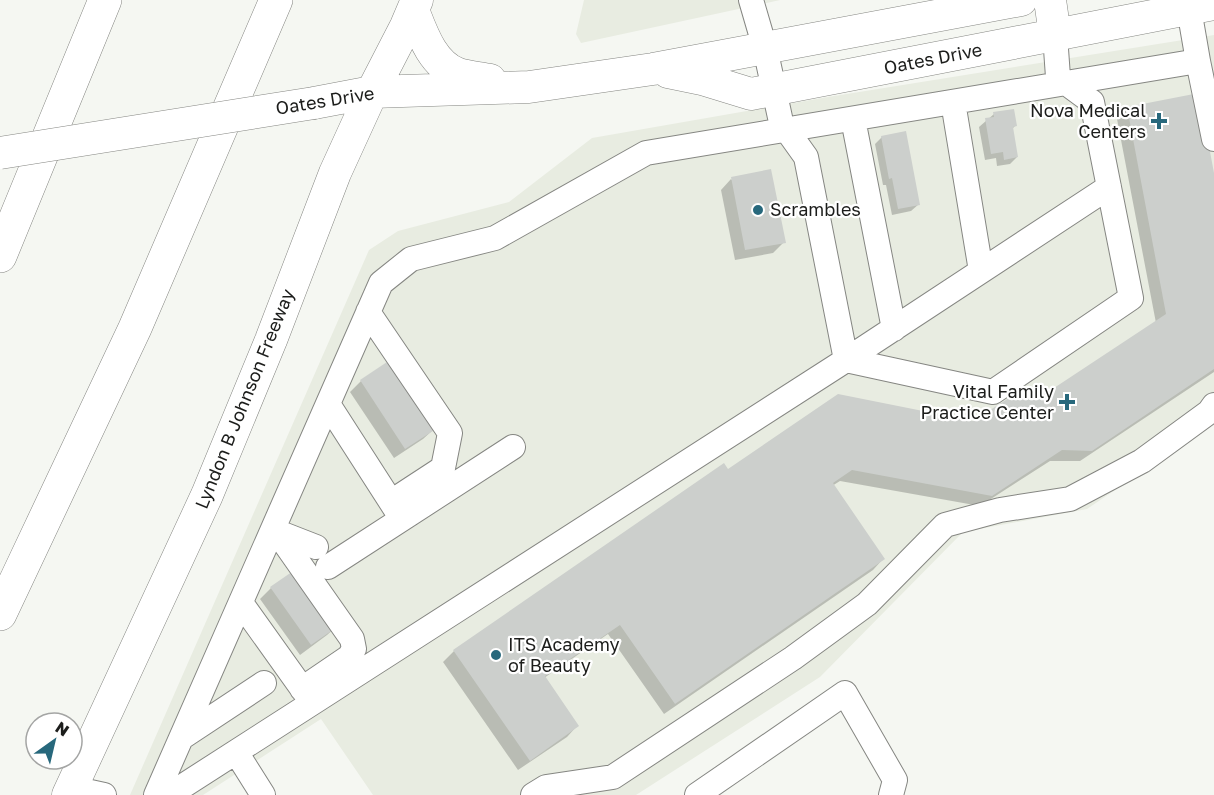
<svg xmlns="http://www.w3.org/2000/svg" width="1214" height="795" font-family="'Golos Text',sans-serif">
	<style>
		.built { fill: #e8ece1 }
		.shadow { fill: #0003 }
		.building { fill: #cccfcc }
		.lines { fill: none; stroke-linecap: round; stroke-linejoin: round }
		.minor-casing { stroke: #858682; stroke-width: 26 }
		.major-casing { stroke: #858682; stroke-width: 33 }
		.highway-casing { stroke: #858682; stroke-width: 34 }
		.minor { stroke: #fff; stroke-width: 24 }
		.major { stroke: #fff; stroke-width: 32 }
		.highway { stroke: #fff; stroke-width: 33 }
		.major-bridge-casing { stroke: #858682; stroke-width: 33; stroke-linecap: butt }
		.major-bridge { stroke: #fff; stroke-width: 32 }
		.poi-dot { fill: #27687c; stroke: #fff; stroke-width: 2 }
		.labels { text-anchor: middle; stroke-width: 4.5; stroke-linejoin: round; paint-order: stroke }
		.street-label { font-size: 18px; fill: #1c1d1b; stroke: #fff }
		.poi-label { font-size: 18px; fill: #1c1d1b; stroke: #fff; text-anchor: end }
	</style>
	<rect width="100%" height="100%" fill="#f5f7f2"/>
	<path class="built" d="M584,0H780L581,43L576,34Z
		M1214,35V423L1087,509L963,532L820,677L636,795H373L321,719L203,795H130L369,250L398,231L509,202L592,138L828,97Z"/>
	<path class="shadow" d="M1127,108L1214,181V372L1080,461H1050L980,506L840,481L832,486L883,559L873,570L664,714L608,634L544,678L577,726L567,737L518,770L443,662L454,651L724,465L728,471L974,422L1052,392L1156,323L1117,119Z
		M994,114L1016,125L1012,129L1017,157L1010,164L997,166L996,158L985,160L979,127Z
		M882,137L919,204L911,211L892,215L886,185H883L875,144Z
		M731,179L784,242L773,253L735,260L721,190Z
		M361,381L434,429L423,439L394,458L350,392Z
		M271,588L338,625L327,635L300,655L260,599Z"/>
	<path class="building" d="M1199,93L1214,173V369L1092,451L1062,450L992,496L852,470L833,483L885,559L675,704L620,625L545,676L579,726L530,761L453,650L724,463L728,469L838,394L973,421L1023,389L1051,390L1166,314L1127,107Z
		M1014,109L1017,126L1013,127L1018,157L1004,160L1003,152L991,154L985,118L994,117L993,112Z
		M906,131L920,205L898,209L892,178L889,179L881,136Z
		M771,169L786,243L745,250L731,177Z
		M390,360L436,429L405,449L360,380Z
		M299,567L340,625L311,645L270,587Z"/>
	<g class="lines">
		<defs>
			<path id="minor" d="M751,0L765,48L781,122L806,157L846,360L993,392L1131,298L1092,102L1058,77L1055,35
				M1198,61L1214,139
				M953,102L981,271
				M853,119L894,329
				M368,312L450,433L443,468L391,502
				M328,404L400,516
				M275,531L316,547
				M277,532L352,639L354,649L349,657L302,689
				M328,567L513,447
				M241,603L311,701
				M181,738L264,683
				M236,752L263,795
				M72,788L104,795
				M156,795L381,283L411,259L495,238L646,153L1198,61L1189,9
				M169,795L846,360L1109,187
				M533,795L546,787L613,777L793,658L867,604L945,525L1000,510L1070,499L1142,461L1209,412L1214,405
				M697,795L845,693L895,780L891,795"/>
			<path id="major" d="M1050,0L1055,35
				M413,10C422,33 432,64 458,74C467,77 480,78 490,80
				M668,72L702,79L751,94L1214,4
				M314,103L372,92L529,87L653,69L1021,0
				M68,795L207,495L271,340L335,173L372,92L406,26L417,0"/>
			<path id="highway" d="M0,256L105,0
				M0,614L135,328L276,0"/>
		</defs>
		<use href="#minor" class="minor-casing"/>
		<use href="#major" class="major-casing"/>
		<use href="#highway" class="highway-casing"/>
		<use href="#minor" class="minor"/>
		<use href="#major" class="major"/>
		<use href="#highway" class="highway"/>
		<defs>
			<path id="major-bridge" d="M0,153L314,103"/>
		</defs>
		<use href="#major-bridge" class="major-bridge-casing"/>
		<use href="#major-bridge" class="major-bridge"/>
	</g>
	<g class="poi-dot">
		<path d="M1156 112h6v6h6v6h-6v6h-6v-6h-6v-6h6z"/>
		<circle cx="758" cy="210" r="6"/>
		<path d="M1064 393h6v6h6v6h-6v6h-6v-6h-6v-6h6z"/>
		<circle cx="496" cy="655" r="6"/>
	</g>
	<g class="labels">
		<g class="street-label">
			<text transform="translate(933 59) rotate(-11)" y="6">Oates Drive</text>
			<text transform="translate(325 101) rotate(-9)" y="6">Oates Drive</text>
			<text transform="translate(245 399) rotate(-68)" y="6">Lyndon B Johnson Freeway</text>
		</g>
		<g class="poi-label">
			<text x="1146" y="117">Nova Medical<tspan x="1146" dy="21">Centers</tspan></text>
			<text x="770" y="216" text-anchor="start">Scrambles</text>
			<text x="1054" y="398">Vital Family<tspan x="1054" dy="21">Practice Center</tspan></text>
			<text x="508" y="651" text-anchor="start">ITS Academy<tspan x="508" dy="21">of Beauty</tspan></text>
		</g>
	</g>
	<g transform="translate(54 741) rotate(34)"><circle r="28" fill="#ffffff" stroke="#a4a5a4" stroke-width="1.5"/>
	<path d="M0-4.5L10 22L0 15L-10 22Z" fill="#27687c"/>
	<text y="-9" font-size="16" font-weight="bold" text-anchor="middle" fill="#1c1d1b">N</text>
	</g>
</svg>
